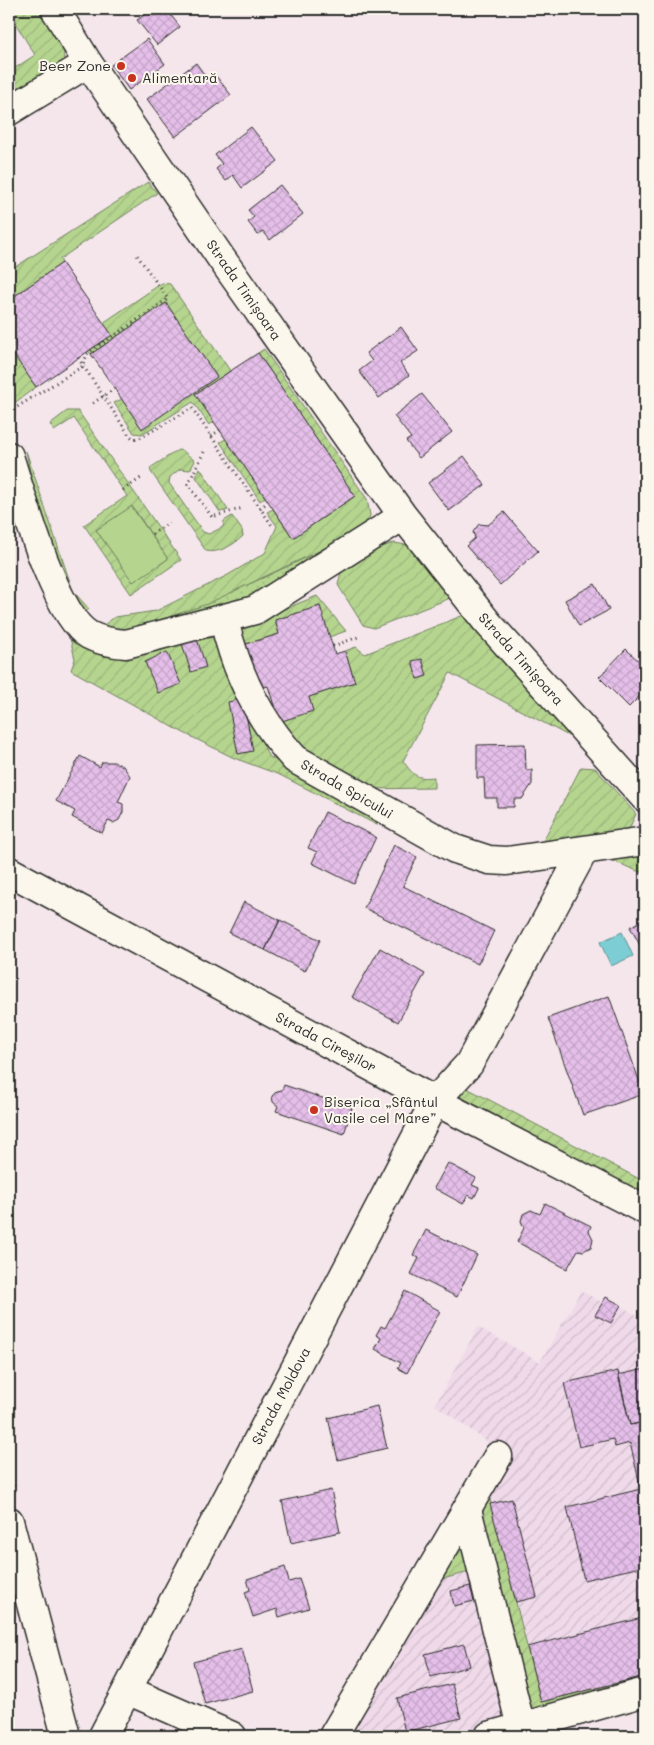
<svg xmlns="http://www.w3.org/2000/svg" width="654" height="1745" font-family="Mali,sans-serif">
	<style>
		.industrial { fill: url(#industrial-furrows) }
		.grass { fill: url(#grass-dots); stroke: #70805d }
		.park { fill: #b5d58f; stroke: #70805d }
		.garden { fill: url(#garden-furrows); stroke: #70805d; fill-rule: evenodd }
		.water { fill: #7dced4; stroke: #5c8d90 }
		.building { fill: url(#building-cross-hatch); stroke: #2b2b2b }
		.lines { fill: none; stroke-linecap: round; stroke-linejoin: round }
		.minor-casing { stroke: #2b2b2b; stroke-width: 31 }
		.path { stroke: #2b2b2b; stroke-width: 3; stroke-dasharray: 1 4; stroke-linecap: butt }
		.minor { stroke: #fbf7ec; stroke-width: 28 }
		.poi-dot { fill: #c8321e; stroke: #fbf7ec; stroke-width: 2 }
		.labels { text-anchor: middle; stroke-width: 4; stroke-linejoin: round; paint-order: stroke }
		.poi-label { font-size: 14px; fill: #2b2b2b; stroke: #fbf7ec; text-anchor: start }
		.street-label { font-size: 14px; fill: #2b2b2b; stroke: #fbf7ec }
	</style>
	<defs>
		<pattern id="industrial-furrows" width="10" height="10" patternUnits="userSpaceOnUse" patternTransform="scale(1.25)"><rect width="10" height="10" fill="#f0daea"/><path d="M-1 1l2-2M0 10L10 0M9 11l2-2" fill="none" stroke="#cebbc9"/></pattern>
		<pattern id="grass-dots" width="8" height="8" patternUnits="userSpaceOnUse" patternTransform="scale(1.25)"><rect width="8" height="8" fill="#b5d58f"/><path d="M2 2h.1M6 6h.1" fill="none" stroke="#9cb77c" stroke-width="1.8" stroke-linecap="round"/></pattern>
		<pattern id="garden-furrows" width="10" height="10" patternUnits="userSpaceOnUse" patternTransform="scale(1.25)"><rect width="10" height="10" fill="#b5d58f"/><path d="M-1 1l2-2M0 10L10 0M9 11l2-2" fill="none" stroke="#9cb77c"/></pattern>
		<pattern id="building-cross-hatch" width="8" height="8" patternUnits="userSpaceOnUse" patternTransform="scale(1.25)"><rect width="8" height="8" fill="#e5bfe9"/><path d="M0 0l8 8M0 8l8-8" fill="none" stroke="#c5a4c8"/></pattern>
	</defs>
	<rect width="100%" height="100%" fill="#f4e6eb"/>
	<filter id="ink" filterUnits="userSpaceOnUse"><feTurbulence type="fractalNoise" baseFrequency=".02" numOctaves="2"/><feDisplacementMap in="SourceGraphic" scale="10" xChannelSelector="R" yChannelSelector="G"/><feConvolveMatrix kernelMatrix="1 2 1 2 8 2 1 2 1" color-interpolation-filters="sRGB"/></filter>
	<g filter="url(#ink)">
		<path class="industrial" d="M581,1291L602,1302L606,1297L645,1320V1676L541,1702L489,1496L492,1445L435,1405L478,1327L540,1362Z
			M473,1571L509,1712L503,1722L453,1736H344L439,1580Z"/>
		<path class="grass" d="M26,451L73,591L89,609L80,618L39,520Z
			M367,528L289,572L279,589L121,637L116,632C205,610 285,567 367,528Z"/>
		<path class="park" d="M131,506L168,559L133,583L96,530Z"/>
		<path class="garden" d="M9,9H43C55,27 67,41 63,64L9,98V72L35,55L9,13Z
			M148,182L157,193L60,259L62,263L9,300V271Z
			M162,283L170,284L231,372L214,422L209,425L193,402L142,434L134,433L114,403L122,399L142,428L217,377L166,303L91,354L88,351L112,335L103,323Z
			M9,348L36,387L9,407Z
			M264,349L367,499L370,515L367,528L207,604L154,622L116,632L101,627L115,617L156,611L228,575L265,553L277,526L267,512L273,509L293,538L355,496L258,353Z
			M67,411H78L181,560L131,594L84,525L127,496L74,418L54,431L50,424ZM132,506L168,559L133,582L96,530Z
			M226,439L265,497L260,501L220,442Z
			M178,450L183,451L195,461L190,470L180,469L170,477L169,483L203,532L209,534L223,527L224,521L232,516L242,530L243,536C234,545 218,554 206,551L151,472L150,468Z
			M200,468L228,510L220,512L196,477Z
			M394,543L413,546L448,589V599L374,628L363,625L338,585L341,572L382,547Z
			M317,596L346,631L329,637L320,606L275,620L279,634L243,645L241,631L246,624Z
			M464,615L585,740L578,741L450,673L403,761C414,776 416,779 434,777V788L362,789L312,760L279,722L309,697L355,682L345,651L356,647L365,654Z
			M209,630L219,636L268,756L376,815L377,825L280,775L234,758L182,732L71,670L75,659L70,638H76C88,650 98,654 115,656Z
			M581,767L595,768L636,814L629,829L541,845Z
			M606,853L645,855V874L603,857Z
			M463,1086L645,1182V1195L457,1095Z
			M489,1496L541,1702L645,1676V1681L540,1711L530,1708L475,1528L481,1501Z
			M462,1529L473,1571L439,1580L432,1596L426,1592Z"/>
		<path class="water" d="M622,932L633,956L611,966L600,942Z"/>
		<path class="building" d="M152,9H166L180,27L157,45L137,20Z
			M147,39L165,64L129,90L111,65Z
			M196,63L209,81L216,76L231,95L175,137L147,99Z
			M251,127L278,161L242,188L233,175L226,181L216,169L222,164L215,155Z
			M280,185L303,214L270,240L263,231L258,235L248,222L254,217L248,210Z
			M62,263L112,335L36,387L9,348V300Z
			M166,303L217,377L142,429L91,354Z
			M401,327L418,351L400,363L409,375L379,398L359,371L372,361L366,353Z
			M258,353L355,496L293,538L195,394Z
			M422,394L452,432L419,458L406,441L411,438L394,416Z
			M464,456L485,485L449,511L428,483Z
			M504,512L538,551L500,585L466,546L475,538L473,532L479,524L488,525Z
			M595,584L609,610L579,626L565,600Z
			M320,606L335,654L345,651L355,682L309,697L313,711L279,722L268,686L257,689L243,645L279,634L275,620Z
			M197,639L206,667L191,672L182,644Z
			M626,649L645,667V691L629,707L599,677Z
			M167,652L181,684L158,693L145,662Z
			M422,659L427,676L417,679L412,661Z
			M243,699L253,751L238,754L228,702Z
			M9,735L17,739L9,755Z
			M525,744L526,770H532V784L522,799H514V807H497V798H485L484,778H477V745Z
			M80,756L100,767L102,762H114L123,766L130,776L118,802L123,804V812L119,820L113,823L108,821L102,833L72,817L75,811L56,801Z
			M325,812L376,837L354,884L312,863L317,852L308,848Z
			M394,845L417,857L403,886L494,931L478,964L364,908Z
			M244,902L280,920L265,950L229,933Z
			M645,919V954L630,927Z
			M280,920L320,940L305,971L265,950Z
			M380,948L425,974L398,1022L352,997Z
			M609,996L644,1094L583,1115L548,1018Z
			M284,1085L352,1108L344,1134L276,1111L278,1106L273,1102L272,1096L277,1091L282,1090Z
			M448,1163L476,1178L472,1185L479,1188L474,1198L468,1195L463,1204L434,1188Z
			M545,1203L591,1226L589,1231L593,1239L591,1247L583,1251L578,1250L567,1269L517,1242L524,1228L521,1221L523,1214L531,1210L540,1214Z
			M426,1230L477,1255L457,1297L411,1274L419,1258L413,1255Z
			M405,1291L440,1311L407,1373L398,1368L401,1363L375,1349L381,1338L376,1335L381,1326L385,1328Z
			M606,1297L621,1305L611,1323L595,1315Z
			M645,1369V1422L630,1425L618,1375Z
			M618,1371L630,1425L645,1422V1566L584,1580L567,1507L641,1489L630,1443L615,1447L613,1439L579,1447L564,1383Z
			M377,1406L387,1448L338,1460L328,1418Z
			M331,1490L340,1532L291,1543L282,1501Z
			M512,1499L537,1597L516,1602L490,1504Z
			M285,1567L289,1582L299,1579L309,1608L279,1617L277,1609L253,1617L245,1592L250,1590L247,1579Z
			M470,1586L474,1601L454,1606L451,1591Z
			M642,1618L645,1630V1676L541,1702L527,1647Z
			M464,1644L470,1666L431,1677L425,1654Z
			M242,1649L253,1691L205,1704L193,1662Z
			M452,1684L461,1718L405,1732L397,1698Z"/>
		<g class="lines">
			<defs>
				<path id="minor" d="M55,9L88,63L221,258L403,516L487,622L645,798
					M9,111L88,63
					M9,456C22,496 55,616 89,635C100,641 113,643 126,644L255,610L403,516
					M224,620C236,672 259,720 295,759L455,849L489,860L507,861L645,841
					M9,871L435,1101L645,1210
					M467,1509L521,1727
					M9,1521L66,1736
					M127,1690L232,1736
					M103,1736L435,1101L469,1064L583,852
					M333,1736L498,1456
					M489,1736L645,1692"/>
			</defs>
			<use href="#minor" class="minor-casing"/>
			<path class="path" d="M78,358L129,435L134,439L140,438L192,408L273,527
				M93,403L114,389
				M9,412L83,366L87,354L168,299L137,255
				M211,436L220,430
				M204,452L188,484L212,517L243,508
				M123,490L141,478
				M260,508L268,502
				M152,534L169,523
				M333,646L361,636
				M9,1466L16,1495"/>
			<use href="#minor" class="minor"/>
		</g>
	</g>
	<g class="poi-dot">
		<circle cx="121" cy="66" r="5"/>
		<circle cx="132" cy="78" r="5"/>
		<circle cx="314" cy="1110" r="5"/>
	</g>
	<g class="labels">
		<g class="poi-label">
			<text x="111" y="71" text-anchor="end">Beer Zone</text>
			<text x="142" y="83">Alimentară</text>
			<text x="324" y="1107">Biserica „Sfântul<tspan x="324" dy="16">Vasile cel Mare”</tspan></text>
		</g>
		<g class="street-label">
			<text transform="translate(244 290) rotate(55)" y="5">Strada Timișoara</text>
			<text transform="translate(521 659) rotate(48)" y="5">Strada Timișoara</text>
			<text transform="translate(347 789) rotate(30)" y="5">Strada Spicului</text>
			<text transform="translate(326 1042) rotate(28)" y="5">Strada Cireșilor</text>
			<text transform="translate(281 1396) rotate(-62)" y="5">Strada Moldova</text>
		</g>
	</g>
	<rect width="654" height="1745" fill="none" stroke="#fbf7ec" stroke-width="30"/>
	<rect x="15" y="15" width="624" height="1715" fill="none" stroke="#2b2b2b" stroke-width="2" filter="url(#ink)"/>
</svg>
